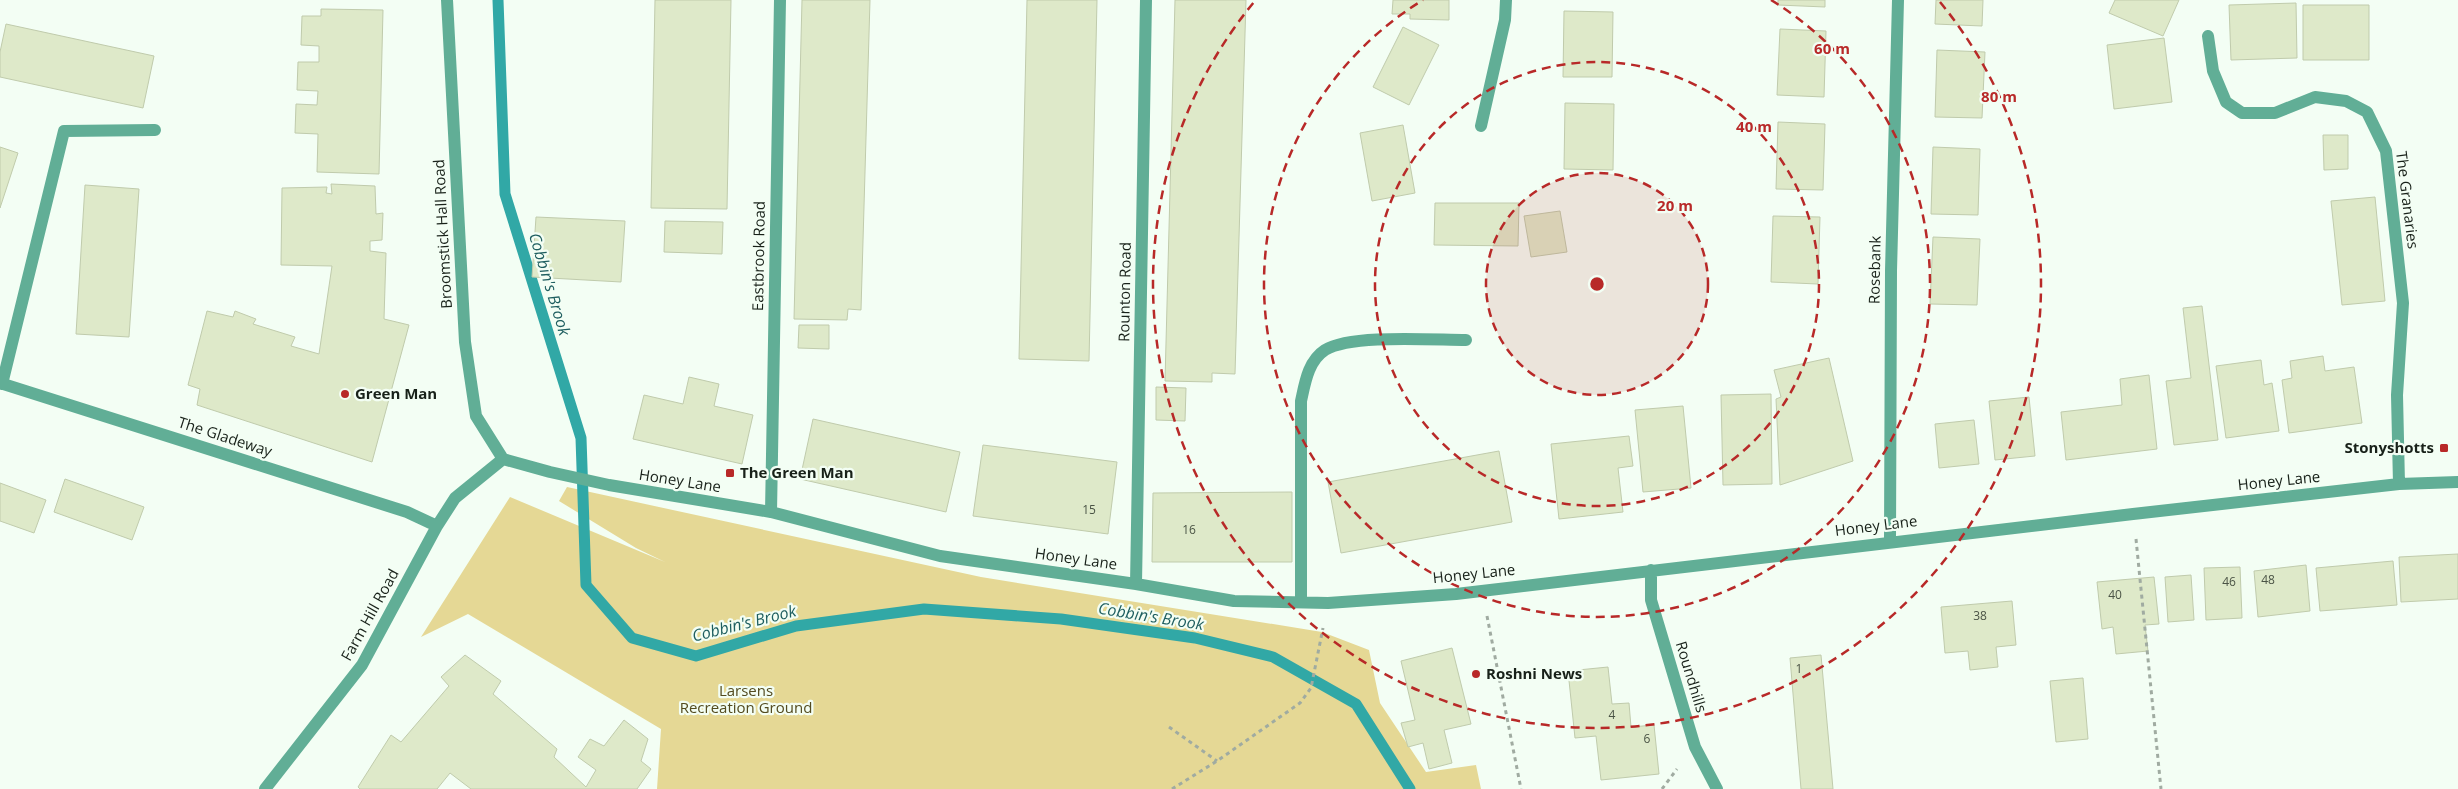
<svg xmlns="http://www.w3.org/2000/svg" width="2458" height="789" font-family="'Open Sans',sans-serif">
	<style>
		.green { fill: #e5d895 }
		.lines { fill: none; stroke-linecap: round; stroke-linejoin: round }
		.stream { stroke: #31a8a6; stroke-width: 11 }
		.building { fill: #dee9c9; stroke: #c0cbac }
		.path { stroke: #a0aba1; stroke-width: 3; stroke-dasharray: 4 4; stroke-linecap: butt }
		.minor { stroke: #61ae96; stroke-width: 12 }
		.ring { fill: none; stroke: #b82928; stroke-width: 2.5; stroke-dasharray: 9 6 }
		.poi-dot { fill: #b82928; stroke: #f3fef4; stroke-width: 2 }
		.labels { text-anchor: middle; stroke-width: 4.5; stroke-linejoin: round; paint-order: stroke }
		.number-label { font-size: 12px; fill: #4a5345 }
		.street-label { font-size: 15px; fill: #182119; stroke: #f3fef4 }
		.poi-label { font-size: 15px; font-weight: bold; fill: #182119; stroke: #f3fef4; text-anchor: start }
		.park-label { font-size: 15px; fill: #534b1f; stroke: #f3fef4 }
		.water-label { font-size: 16px; font-style: italic; fill: #1e5e5f; stroke: #f3fef4 }
		.centre { fill: #b82928; stroke: #f3fef4; stroke-width: 2.5 }
		.ring-label { font-size: 15px; text-anchor: middle; font-weight: bold; fill: #b82928; stroke: #f3fef4; stroke-width: 4.5; stroke-linejoin: round; paint-order: stroke }
	</style>
	<rect width="100%" height="100%" fill="#f3fef4"/>
	<path class="green" d="M567,487L981,577L1322,632L1369,650L1380,703L1426,772L1476,765L1481,789H657L661,729L468,614L421,637L510,497L665,562L636,548L559,501Z"/>
	<g class="lines">
		<path class="stream" d="M498,0L505,194L581,438L586,585L632,638L696,656L796,626L924,609L1061,619L1195,638L1273,657L1356,704L1410,789"/>
	</g>
	<path class="building" d="M655,0H731L727,209L651,208Z
		M802,0H870L861,310L848,309L847,320L794,319Z
		M1027,0H1097L1089,361L1019,359Z
		M1175,0H1246L1235,374L1212,373V382L1165,381Z
		M1393,0H1449V20L1410,19V14H1392Z
		M1778,0H1825V7L1778,5Z
		M1936,0H1983L1982,26L1935,24Z
		M2115,0H2179L2163,36L2109,13Z
		M2296,3L2297,58L2231,60L2229,5Z
		M2303,5H2369V60H2303Z
		M321,9L383,10L379,174L317,172L318,134L295,133L296,104L317,105L318,91L297,90L298,62H319V46L301,45L302,16H321Z
		M1564,11L1613,12L1612,77H1563Z
		M6,24L154,56L143,108L0,77V52Z
		M1403,27L1439,45L1409,105L1373,87Z
		M1780,29L1826,31L1824,97L1777,95Z
		M2164,38L2172,102L2114,109L2107,45Z
		M1937,50L1985,52L1982,118L1935,117Z
		M1565,103L1614,104L1613,170L1564,169Z
		M1778,122L1825,124L1823,190L1776,189Z
		M1403,125L1415,193L1372,201L1360,133Z
		M2323,135H2348V169L2324,170Z
		M0,147L18,153L0,208Z
		M1933,147L1980,149L1978,215L1931,214Z
		M331,184L375,186L376,214L383,213L382,240L370,241V251L386,253L384,319L409,325L372,462L197,405L200,389L188,385L207,311L233,317L235,311L256,319L253,324L295,337L291,346L319,354L332,266L281,265L282,188L327,187L326,193L332,194Z
		M85,185L139,189L129,337L76,334Z
		M2375,197L2385,301L2342,305L2331,201Z
		M1435,203H1519L1518,246L1434,245Z
		M1560,211L1567,252L1531,257L1524,216Z
		M1773,216L1820,217L1818,284L1771,282Z
		M536,217L625,221L621,282L532,277Z
		M665,221L723,222L722,254L664,252Z
		M1933,237L1980,239L1977,305L1930,304Z
		M2202,306L2218,440L2174,445L2166,381L2191,378L2183,308Z
		M799,325H829V349L798,348Z
		M2323,356L2325,371L2354,367L2362,423L2289,433L2282,380L2292,378L2290,361Z
		M1829,358L1853,461L1780,485L1776,399L1781,397L1774,370Z
		M2261,360L2264,385L2272,383L2279,431L2226,438L2216,366Z
		M2149,375L2157,449L2066,460L2061,412L2122,405L2120,379Z
		M689,377L719,384L714,406L753,415L742,464L633,439L644,395L683,404Z
		M1156,387L1186,388L1185,421L1156,420Z
		M1771,394L1772,484L1723,485L1721,395Z
		M2029,397L2035,456L1995,460L1989,401Z
		M1683,406L1691,488L1643,492L1635,410Z
		M813,419L960,452L946,512L800,479Z
		M1974,420L1979,464L1939,468L1935,424Z
		M1629,436L1633,466L1618,468L1623,512L1559,519L1551,444Z
		M983,445L1117,462L1108,534L973,516Z
		M1499,451L1512,522L1341,553L1328,482Z
		M65,479L144,507L132,540L54,512Z
		M0,483L46,500L34,533L0,521Z
		M1292,492V562H1152L1153,493Z
		M2458,554V599L2401,602L2399,557Z
		M2393,561L2397,605L2320,611L2316,568Z
		M2306,565L2310,611L2258,617L2254,571Z
		M2240,567L2242,618L2206,620L2204,568Z
		M2191,575L2194,620L2168,622L2165,577Z
		M2154,577L2159,624L2145,625L2148,651L2116,654L2113,627L2102,629L2097,582Z
		M2012,601L2016,645L1996,647L1998,667L1970,670L1968,651L1945,653L1941,607Z
		M1452,648L1471,724L1444,730L1452,763L1429,769L1423,743L1408,747L1401,723L1415,720L1401,661Z
		M465,655L501,681L493,694L557,749L554,757L586,787L596,770L578,757L590,739L604,746L624,720L648,739L641,761L651,769L637,789H471L450,773L437,789H360L358,787L391,735L401,742L449,686L441,677Z
		M1821,655L1833,789H1801L1790,658Z
		M1608,667L1612,704L1629,703L1631,727L1654,725L1659,774L1601,780L1596,736L1575,738L1568,671Z
		M2083,678L2088,739L2056,742L2050,681Z"/>
	<g class="lines">
		<path class="path" d="M2136,539L2161,789
			M1487,616L1521,789
			M1169,727L1217,761
			M1172,789L1217,761L1300,703L1311,688L1323,628
			M1662,789L1677,769"/>
		<path class="minor" d="M447,0L465,342L476,416L503,459
			M2208,36L2213,71L2226,102L2242,113H2275L2315,97L2346,101L2367,112L2386,151L2403,303L2397,395L2399,484
			M1481,126L1505,20L1506,0
			M0,383L407,512L437,526
			M2,384L64,131L155,130
			M503,459L550,472L609,485L771,512L940,556L1136,584L1234,601L1328,603L1456,594L2133,514L2399,484L2458,482
			M771,512L780,0
			M1890,541L1891,271L1898,0
			M1651,570V600L1695,747L1717,789
			M1136,584L1146,0
			M1301,602V401C1305,383 1308,361 1325,350C1351,334 1433,340 1466,340
			M265,789L362,665L437,526L455,498L503,459"/>
	</g>
	<circle cx="1597" cy="284" r="111" fill="#b82928" fill-opacity=".12"/>
	<g class="ring">
		<circle cx="1597" cy="284" r="111"/>
		<circle cx="1597" cy="284" r="222"/>
		<path d="M1771 0A333 333 0 1 1 1423 0"/>
		<path d="M1940 2A444 444 0 1 1 1254 2"/>
	</g>
	<g class="poi-dot">
		<circle cx="345" cy="394" r="5"/>
		<rect x="2439" y="443" width="10" height="10" rx="2.5"/>
		<rect x="725" y="468" width="10" height="10" rx="2.5"/>
		<circle cx="1476" cy="674" r="5"/>
	</g>
	<g class="labels">
		<g class="number-label">
			<text x="1089" y="514">15</text>
			<text x="1189" y="534">16</text>
			<text x="2268" y="584">48</text>
			<text x="2229" y="586">46</text>
			<text x="2115" y="599">40</text>
			<text x="1980" y="620">38</text>
			<text x="1799" y="673">1</text>
			<text x="1612" y="719">4</text>
			<text x="1647" y="743">6</text>
		</g>
		<g class="street-label">
			<text transform="translate(2407 200) rotate(83)" y="5">The Granaries</text>
			<text transform="translate(443 234) rotate(-93)" y="5">Broomstick Hall Road</text>
			<text transform="translate(759 256) rotate(-89)" y="5">Eastbrook Road</text>
			<text transform="translate(1875 270) rotate(-89)" y="5">Rosebank</text>
			<text transform="translate(1125 292) rotate(-89)" y="5">Rounton Road</text>
			<text transform="translate(225 437) rotate(18)" y="5">The Gladeway</text>
			<text transform="translate(680 481) rotate(9)" y="5">Honey Lane</text>
			<text transform="translate(2279 481) rotate(-6)" y="5">Honey Lane</text>
			<text transform="translate(1876 526) rotate(-7)" y="5">Honey Lane</text>
			<text transform="translate(1076 559) rotate(8)" y="5">Honey Lane</text>
			<text transform="translate(1474 574) rotate(-6)" y="5">Honey Lane</text>
			<text transform="translate(370 615) rotate(-61)" y="5">Farm Hill Road</text>
			<text transform="translate(1691 677) rotate(73)" y="5">Roundhills</text>
		</g>
		<g class="poi-label">
			<text x="355" y="399">Green Man</text>
			<text x="2434" y="453" text-anchor="end">Stonyshotts</text>
			<text x="740" y="478">The Green Man</text>
			<text x="1486" y="679">Roshni News</text>
		</g>
		<g class="park-label">
			<text x="746" y="696">Larsens<tspan x="746" dy="17">Recreation Ground</tspan></text>
		</g>
		<g class="water-label">
			<text transform="translate(550 284) rotate(73)" y="6">Cobbin's Brook</text>
			<text transform="translate(1151 616) rotate(9)" y="6">Cobbin's Brook</text>
			<text transform="translate(744 623) rotate(-14)" y="6">Cobbin's Brook</text>
		</g>
	</g>
	<circle cx="1597" cy="284" r="8" class="centre"/>
	<g class="ring-label">
		<text x="1832" y="54">60 m</text>
		<text x="1999" y="102">80 m</text>
		<text x="1754" y="132">40 m</text>
		<text x="1675" y="211">20 m</text>
	</g>
</svg>
